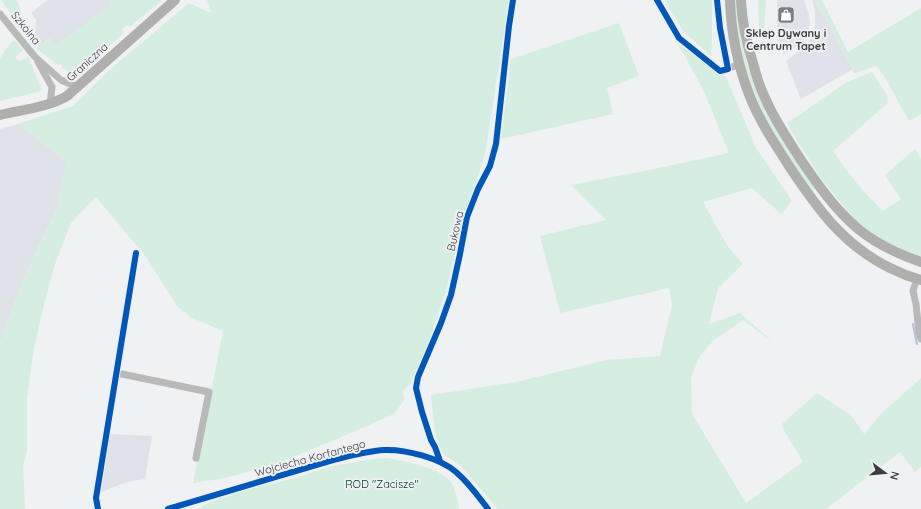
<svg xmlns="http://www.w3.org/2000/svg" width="921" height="509" font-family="Quicksand,sans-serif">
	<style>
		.built { fill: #dfe2e8 }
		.green { fill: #d5eee1 }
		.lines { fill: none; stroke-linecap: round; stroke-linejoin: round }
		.stream { stroke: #b7c8e2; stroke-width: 2.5 }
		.street { stroke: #b9b9b9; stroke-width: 7 }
		.secondary { stroke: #afafae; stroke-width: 10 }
		.cycleway-casing { stroke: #eef0f4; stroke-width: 8 }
		.cycleway { stroke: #0057b8; stroke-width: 6 }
		.labels { text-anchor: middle; stroke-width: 4; stroke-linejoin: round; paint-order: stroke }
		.street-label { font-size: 11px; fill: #3c3d3e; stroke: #eef0f4 }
		.poi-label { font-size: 11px; font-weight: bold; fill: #3c3d3e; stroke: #eef0f4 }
		.park-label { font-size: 11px; fill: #08412a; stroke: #eef0f4 }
	</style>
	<rect width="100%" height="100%" fill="#eff1f3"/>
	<path class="built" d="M48,0H112L114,3L56,46H39L35,40L36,19L31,13Z
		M777,0H804L809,14L810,24L807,35L802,42L784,55L778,43L777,36Z
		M813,0H815L853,69L801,99L786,61L806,45L812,37L815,27V15Z
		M18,124L66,161L59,200L54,216L38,248L22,283L0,343V129Z
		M110,434L152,436L145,479L127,482L101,492Z"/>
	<path class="green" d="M1,0H16L18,2L25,25L24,32Z
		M108,0H162L130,27L127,25L122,30L124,33L78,74C71,74 67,71 61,67L63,66L61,64L58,65L36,48L50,37L56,45L111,5Z
		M207,0H510L507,14L504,36L502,43L500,64L496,81L494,98L486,149L482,163L454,256L447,288L428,344L411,383L402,392L405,399L394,414L351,433L274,465L225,478L193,483L223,331L190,317L177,306L146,257L96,197L71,223L56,261L45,300L34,348L27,398V451L23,465L25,509H0V343L22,283L38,248L54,216L59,200L66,161L18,124L73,106L107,72L189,3L211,13Z
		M664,0H712V40L711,56L683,31Z
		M732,0H737L738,21L747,64L768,116L815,189L813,193L769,127L751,89L737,42Z
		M758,0H766L764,30H759Z
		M815,0H822L848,52L921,8V114L909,121L884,76L876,66L853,74V69Z
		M619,23L639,76L607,88L613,114L501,139L511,59Z
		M14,40L23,50L15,57L19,62L28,56L42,91L0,101V59L5,50Z
		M678,44L726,77L756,148L792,201L781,214L752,188L703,202L728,247L743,264L718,288L709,324L740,313L773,342L743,320L713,341L699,357L691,378L692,414L746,503L803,462L781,425L817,393L851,415L864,434L882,413L921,378V370V467L915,472L900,452L826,509H498L460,465L443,454L435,433L431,395L521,381L606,360L660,356L672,305L669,288L560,313L540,236L606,220L571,185L654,169L729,153L703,89Z
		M872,72L887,95L888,103L833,151L847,171L864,192L883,211L901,199L885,175L915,149L921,159V257L870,235L856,221L822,180L793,134L787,123L847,82Z
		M386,458C404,461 444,468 453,485C456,492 458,501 459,509H198L211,502L246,490L299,477L328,467L373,459Z"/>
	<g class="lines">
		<path class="stream" d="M913,324L917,344"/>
		<path class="street" d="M657,0L679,38L714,66L720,71H723L739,64
			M0,14L35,57L61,80L77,87
			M38,62L52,87L50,104
			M917,279L913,291L916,304L919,333L921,339
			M117,373L209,392L196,458
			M440,461L435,447L431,440L422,412L416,388L418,377L441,323L451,295L460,254L467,217L478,189L490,166L496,144L509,26L513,0
			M98,509L96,498L136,253
			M168,509L333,460C350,456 367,451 384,450C405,449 440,458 456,472C469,483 478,496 488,509"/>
		<path class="secondary" d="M730,0C731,33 738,66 750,97C760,122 775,144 789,166C817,208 843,245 890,268C900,273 910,277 921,280
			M741,0C742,23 746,41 753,63C756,75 760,88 766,100C775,121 789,141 801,160C818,185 834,208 857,228C876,244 898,254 921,262
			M0,115C21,110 49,107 67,96L175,0"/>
		<defs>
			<path id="cycleway" d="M657,0L679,38L720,71L728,69L720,28L717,0
				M440,461L435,447L431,440L422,412L416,388L418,377L441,323L451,295L460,254L467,217L478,189L490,166L496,144L509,26L513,0
				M98,509L96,498L136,253
				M168,509L333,460C350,456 367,451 384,450C405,449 440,458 456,472C469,483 478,496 488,509"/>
		</defs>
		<use href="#cycleway" class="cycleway-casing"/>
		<use href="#cycleway" class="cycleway"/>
	</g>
	<defs>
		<symbol id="shop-square" viewBox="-11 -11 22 22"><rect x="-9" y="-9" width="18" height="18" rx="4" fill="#7b7c7d" stroke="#eef0f4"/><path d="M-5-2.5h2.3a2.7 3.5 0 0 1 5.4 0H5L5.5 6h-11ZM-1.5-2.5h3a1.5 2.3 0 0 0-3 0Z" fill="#fff"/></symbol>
	</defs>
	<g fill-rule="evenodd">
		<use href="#shop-square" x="776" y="5" width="20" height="20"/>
	</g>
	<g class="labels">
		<g class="street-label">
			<text transform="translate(26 28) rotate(51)" y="4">Szkolna</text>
			<text transform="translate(87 62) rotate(-42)" y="4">Graniczna</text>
			<text transform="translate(455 231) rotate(-77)" y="4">Bukowa</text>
			<text transform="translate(310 458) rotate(-15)" y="4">Wojciecha Korfantego</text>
		</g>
		<g class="poi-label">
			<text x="786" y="37">Sklep Dywany i<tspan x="786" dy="13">Centrum Tapet</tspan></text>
		</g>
		<g class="park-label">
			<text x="382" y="488">ROD "Zacisze"</text>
		</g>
	</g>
	<g transform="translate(885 473) rotate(106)" stroke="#eef0f4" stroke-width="3" paint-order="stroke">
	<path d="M0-3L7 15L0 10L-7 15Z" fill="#3c3d3e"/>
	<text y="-6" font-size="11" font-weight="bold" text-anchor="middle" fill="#3c3d3e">N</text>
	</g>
</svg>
